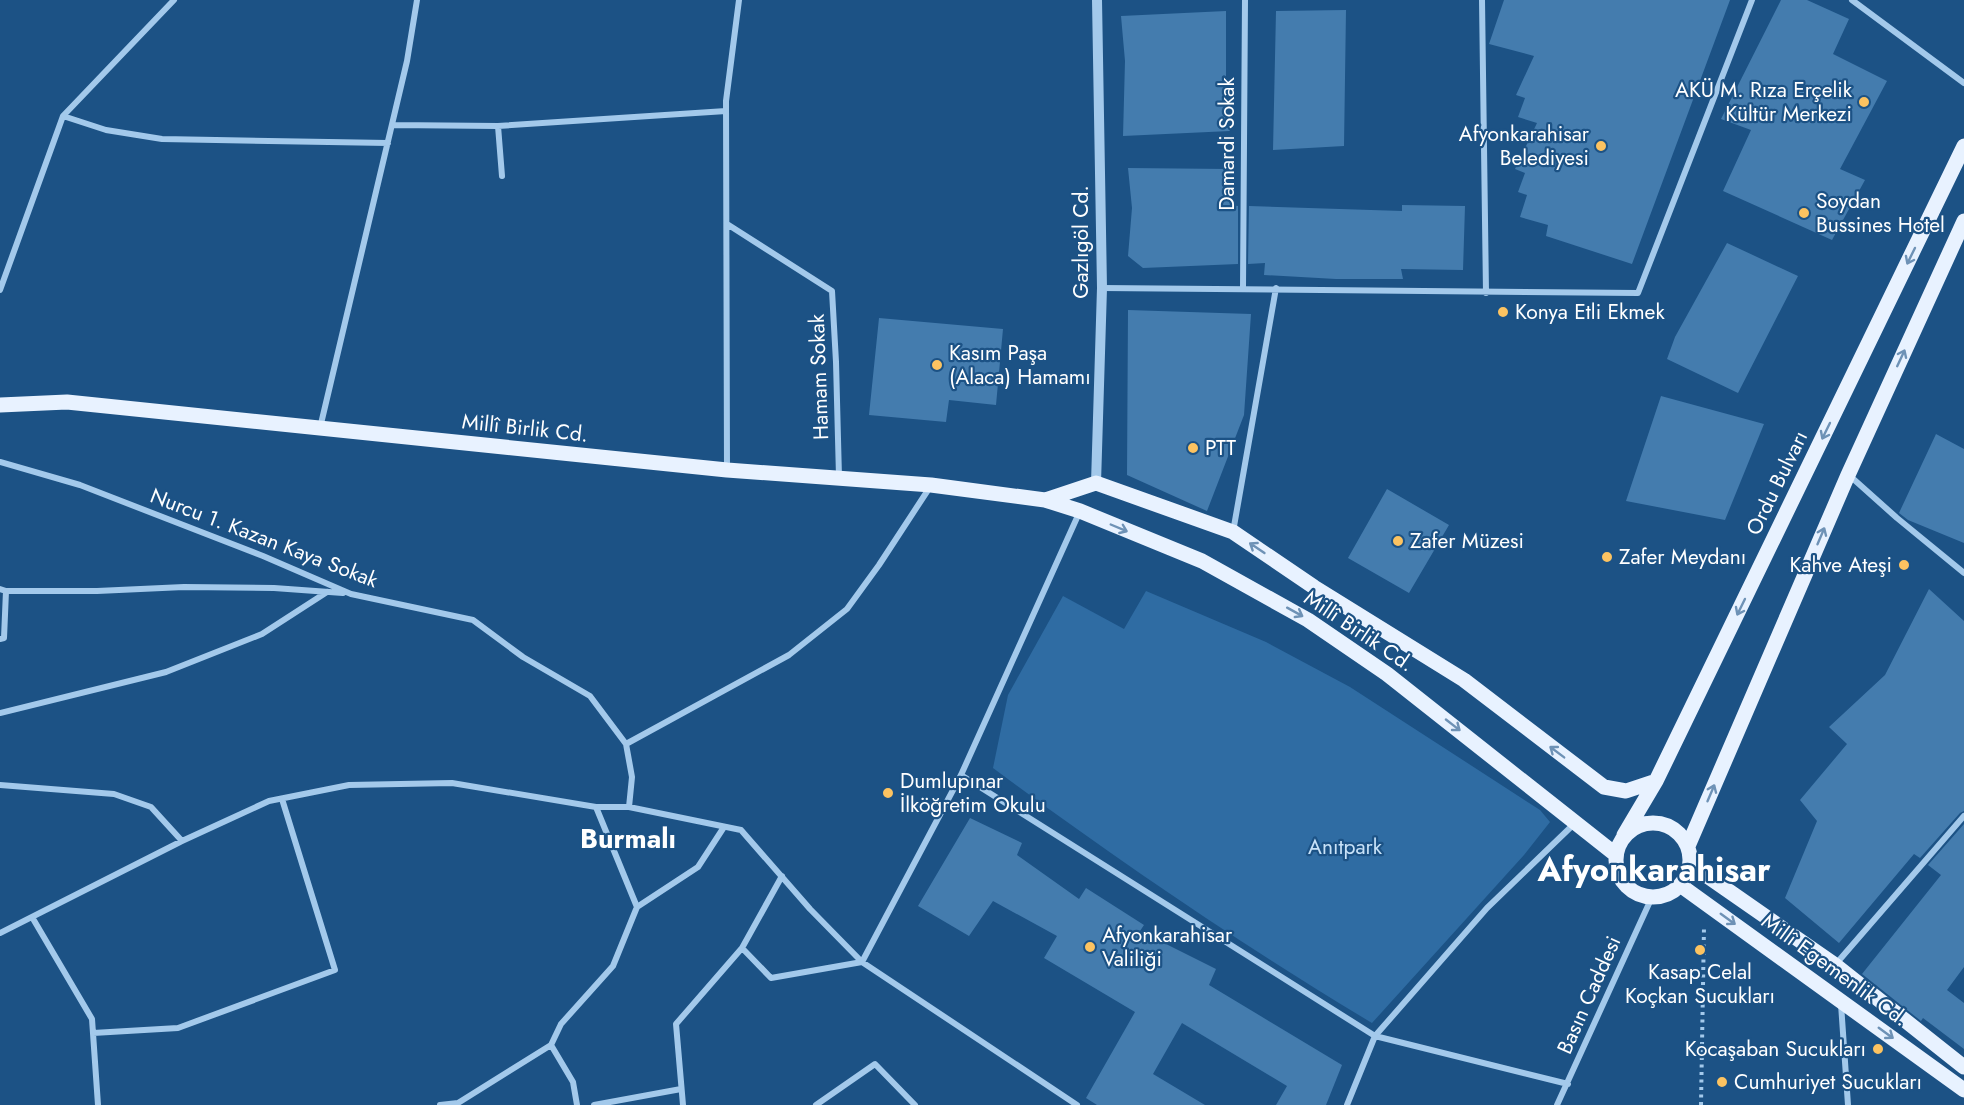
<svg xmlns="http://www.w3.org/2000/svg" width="1964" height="1105" font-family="Jost,sans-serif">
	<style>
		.green { fill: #2f6ca3 }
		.building { fill: #447cae }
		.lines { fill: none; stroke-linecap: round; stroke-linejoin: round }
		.path { stroke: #a3c9eb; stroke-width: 4; stroke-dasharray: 3 4.5; stroke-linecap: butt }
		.minor { stroke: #a3c9eb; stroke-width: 6 }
		.tertiary { stroke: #a3c9eb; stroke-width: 10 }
		.primary { stroke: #e8f2ff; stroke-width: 15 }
		.oneway { stroke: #6e92b6 }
		.poi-dot { fill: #fcc361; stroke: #1c5285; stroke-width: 2 }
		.labels { text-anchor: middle; stroke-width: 4.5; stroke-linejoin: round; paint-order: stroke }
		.poi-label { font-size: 21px; fill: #fff; stroke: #1c5285; text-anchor: start }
		.street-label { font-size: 21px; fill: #fff; stroke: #1c5285 }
		.park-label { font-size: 21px; fill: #c8e2f8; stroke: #1c5285 }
		.district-label { font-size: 27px; font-weight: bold; fill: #fff; stroke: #1c5285 }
		.town-label { font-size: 33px; font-weight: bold; fill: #fff; stroke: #1c5285 }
	</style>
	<rect width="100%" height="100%" fill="#1c5285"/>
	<path class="green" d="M1146,591L1266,642L1350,687L1540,810L1550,822L1524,855L1372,1023C1242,945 1116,859 993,768L1008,695L1063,596L1124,629Z"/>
	<path class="building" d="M1504,0H1730L1632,264L1546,236L1548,225L1520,217L1527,195L1518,192L1525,173L1515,169L1537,123L1518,117L1525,98L1516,95L1534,56L1489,44Z
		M1781,0H1807L1849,19L1833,54L1887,81L1840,169L1865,180L1832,240L1723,191L1751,130L1721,119Z
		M1346,10L1344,146L1273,150L1276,11Z
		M1226,11V93L1230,131L1123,136L1125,61L1121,16Z
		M1128,168L1228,169L1230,205L1238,206V264L1143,268L1128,256L1132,208Z
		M1402,205L1465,206L1463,270L1401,269L1403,279H1336L1264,275L1265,263L1248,264L1249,206L1402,211Z
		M1727,243L1798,276L1738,393L1667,359L1675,337Z
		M1128,310L1251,314L1244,415L1207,511L1127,475Z
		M879,318L1003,329L996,405L949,400L946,422L869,415Z
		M1661,396L1764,424L1725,520L1626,501Z
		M1936,434L1964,449V543L1908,520L1899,513Z
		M1387,489L1449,525L1409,593L1348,558Z
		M1929,589L1964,621V811L1960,813L1920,858L1914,854L1839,943L1785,898L1817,821L1800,800L1847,744L1829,727L1885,675Z
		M970,818L1022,843L1017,855L1079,899L1086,888L1144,925L1140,931L1216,969L1209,985L1342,1065L1326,1105H1276L1287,1086L1182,1023L1153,1074L1205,1105H1097L1086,1098L1135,1012L1044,958L1057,936L993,901L969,936L918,906Z
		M1964,824V967L1947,990L1964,1003V1049L1923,1018L1921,1021L1862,974L1941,875L1928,865Z"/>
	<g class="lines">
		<path class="path" d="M1701,1105L1704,927"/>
		<path class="minor" d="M1482,0L1486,293
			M1852,0L1964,83
			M63,116L106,130L162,139L388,143
			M392,125L498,126L726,111
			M498,126L502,176
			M727,224L832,291L836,362L839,477
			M1102,288L1638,293L1752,0
			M1243,288L1245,0
			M0,290L63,116L174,0
			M320,428L407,61L417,0
			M0,462L80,485L263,556L351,594L473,620L523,657L590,696L626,744L632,777L629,807
			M727,470L726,101L739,0
			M1850,476L1897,518L1964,573
			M1233,532L1276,288
			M0,589L6,591H97L184,587L274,588L343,593
			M0,639L4,638L6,591
			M0,713L166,672L262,634L327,592
			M626,744L789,655L847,609L879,565L930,487
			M961,775L1375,1036L1568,1084
			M0,785L114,794L151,807L182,841
			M637,907L698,867L724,827
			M32,917L92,1019L98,1105
			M0,933L182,841L269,801L349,785L452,783L596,807H629L741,830L810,909L862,962L1077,1105
			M742,948L771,978L862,962L961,775L1080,511
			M1835,965L1964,816
			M1841,1004L1848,1105
			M93,1033L178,1028L335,970L282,799
			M551,1045L573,1082L577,1105
			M440,1105L458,1103L551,1045L561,1024L613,966L637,907L596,807
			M594,1105L681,1089
			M683,1105L676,1024L742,948L782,876
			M816,1105L875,1064L915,1105
			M1347,1105L1375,1036L1487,908L1574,824
			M1557,1105L1652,897"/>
		<path class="tertiary" d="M1096,483L1102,288L1097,0"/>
		<path class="primary" d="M0,405L67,402L727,470L931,485L1045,500L1080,511L1202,561L1308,620L1387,674L1615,854
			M1045,500L1096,483L1233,532L1314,587L1464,680L1604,787L1626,791L1656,781
			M1616 860a37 37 0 1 1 74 0a37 37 0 1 1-74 0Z
			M1624,835L1656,781L1964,146
			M1688,846L1848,475L1964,221
			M1690,864L1835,965L1964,1067
			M1680,885L1964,1090"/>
	</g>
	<defs><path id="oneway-shaft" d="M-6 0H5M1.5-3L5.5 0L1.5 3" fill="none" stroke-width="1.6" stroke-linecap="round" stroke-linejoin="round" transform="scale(1.5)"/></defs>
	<g class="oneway">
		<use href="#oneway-shaft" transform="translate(1911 256) rotate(116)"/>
		<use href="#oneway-shaft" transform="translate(1901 358) rotate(-65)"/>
		<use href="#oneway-shaft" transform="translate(1826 431) rotate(116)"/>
		<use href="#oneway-shaft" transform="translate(1119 528) rotate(23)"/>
		<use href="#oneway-shaft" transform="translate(1821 536) rotate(-67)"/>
		<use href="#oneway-shaft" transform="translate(1257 548) rotate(-146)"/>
		<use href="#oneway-shaft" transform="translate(1741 607) rotate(116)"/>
		<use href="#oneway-shaft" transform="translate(1295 612) rotate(29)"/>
		<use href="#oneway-shaft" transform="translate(1453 725) rotate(38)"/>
		<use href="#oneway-shaft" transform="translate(1557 752) rotate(-143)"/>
		<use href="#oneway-shaft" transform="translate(1711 793) rotate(-67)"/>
		<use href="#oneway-shaft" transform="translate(1728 919) rotate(36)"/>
		<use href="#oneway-shaft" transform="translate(1886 1033) rotate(36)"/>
	</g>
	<g class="poi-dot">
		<circle cx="1864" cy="102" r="6"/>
		<circle cx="1601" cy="146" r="6"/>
		<circle cx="1804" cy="213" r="6"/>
		<circle cx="1503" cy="312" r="6"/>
		<circle cx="937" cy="365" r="6"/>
		<circle cx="1193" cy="448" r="6"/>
		<circle cx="1398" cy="541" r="6"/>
		<circle cx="1607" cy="557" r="6"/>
		<circle cx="1904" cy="565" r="6"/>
		<circle cx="888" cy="793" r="6"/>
		<circle cx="1090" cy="947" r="6"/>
		<circle cx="1700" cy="950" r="6"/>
		<circle cx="1878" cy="1049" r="6"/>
		<circle cx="1722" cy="1082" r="6"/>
	</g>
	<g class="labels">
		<g class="poi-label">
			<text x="1852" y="97" text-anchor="end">AKÜ M. Rıza Erçelik<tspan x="1852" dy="24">Kültür Merkezi</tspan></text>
			<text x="1589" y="141" text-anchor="end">Afyonkarahisar<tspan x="1589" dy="24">Belediyesi</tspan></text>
			<text x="1816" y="208">Soydan<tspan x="1816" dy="24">Bussines Hotel</tspan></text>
			<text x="1515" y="319">Konya Etli Ekmek</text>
			<text x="949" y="360">Kasım Paşa<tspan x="949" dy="24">(Alaca) Hamamı</tspan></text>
			<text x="1205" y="455">PTT</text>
			<text x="1410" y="548">Zafer Müzesi</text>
			<text x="1619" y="564">Zafer Meydanı</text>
			<text x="1892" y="572" text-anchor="end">Kahve Ateşi</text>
			<text x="900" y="788">Dumlupınar<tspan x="900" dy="24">İlköğretim Okulu</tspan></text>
			<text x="1102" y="942">Afyonkarahisar<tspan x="1102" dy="24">Valiliği</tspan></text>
			<text x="1700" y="979" text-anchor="middle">Kasap Celal<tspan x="1700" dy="24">Koçkan Sucukları</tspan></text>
			<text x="1866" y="1056" text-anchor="end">Kocaşaban Sucukları</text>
			<text x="1734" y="1089">Cumhuriyet Sucukları</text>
		</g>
		<g class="street-label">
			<text transform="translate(1227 144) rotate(-90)" y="7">Damardi Sokak</text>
			<text transform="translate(1081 242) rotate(-90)" y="7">Gazlıgöl Cd.</text>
			<text transform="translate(819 377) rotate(-92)" y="7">Hamam Sokak</text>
			<text transform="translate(525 428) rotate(6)" y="7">Millî Birlik Cd.</text>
			<text transform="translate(1777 483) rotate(-64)" y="7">Ordu Bulvarı</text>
			<text transform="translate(264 538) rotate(21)" y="7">Nurcu 1. Kazan Kaya Sokak</text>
			<text transform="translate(1359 631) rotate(34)" y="7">Millî Birlik Cd.</text>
			<text transform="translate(1835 970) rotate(36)" y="7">Millî Egemenlik Cd.</text>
			<text transform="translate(1589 995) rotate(-66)" y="7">Basın Caddesi</text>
		</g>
		<g class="park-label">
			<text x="1345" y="854">Anıtpark</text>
		</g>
		<g class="district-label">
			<text x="628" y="848">Burmalı</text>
		</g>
		<g class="town-label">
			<text x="1654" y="881">Afyonkarahisar</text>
		</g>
	</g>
</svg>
